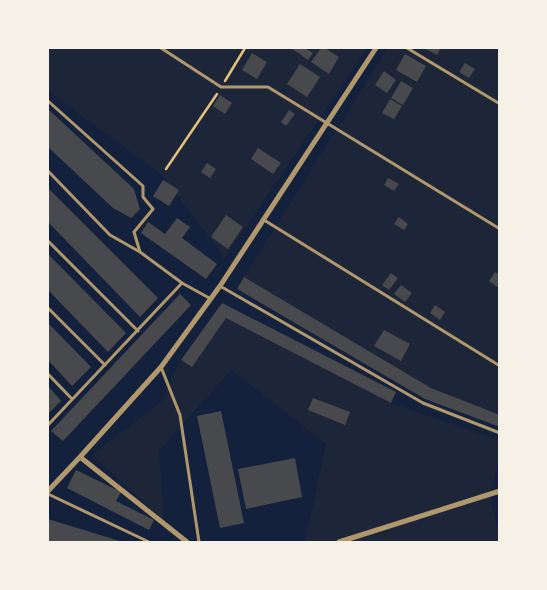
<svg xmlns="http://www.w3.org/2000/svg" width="547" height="590" font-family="Arial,sans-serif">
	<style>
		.green { fill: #1d2539 }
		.building { fill: #48494c }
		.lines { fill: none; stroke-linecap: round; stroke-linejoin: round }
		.path { stroke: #e5c07b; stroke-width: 2.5 }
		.service { stroke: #b1986c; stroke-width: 3 }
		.minor { stroke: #b1986c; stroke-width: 5 }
	</style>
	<rect width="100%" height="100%" fill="#14213d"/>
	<path class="green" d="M48,48H367L225,258L163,176L48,91Z
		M388,48H499V415L431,388L244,277Z
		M226,318L391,403L499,440V458L490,496L499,535V542H305L326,444L231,370L159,451L164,521L92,455L161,402L181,360L192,367Z"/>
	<path class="building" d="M291,48H305L313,53L308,60Z
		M321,48H325L339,57L329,74L311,62Z
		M424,48H441L437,55Z
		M252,53L267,62L257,79L242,70Z
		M405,54L426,66L417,82L396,70Z
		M465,63L475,69L469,78L459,72Z
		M300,64L320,77L307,97L287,84Z
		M384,71L396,80L387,93L375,85Z
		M401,81L413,88L403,105L391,98Z
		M220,95L232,103L225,114L213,106Z
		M390,99L402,106L394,119L382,113Z
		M48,109L134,189L140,209L131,218L113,208L48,147Z
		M289,110L295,114L286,126L281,122Z
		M258,148L281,163L273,174L251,159Z
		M207,163L216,169L210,178L201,172Z
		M388,178L399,184L394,191L384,185Z
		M163,180L179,190L169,206L153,196Z
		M48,188L158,298L140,317L48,222Z
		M226,215L243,227L228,249L211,237Z
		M399,217L408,224L404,230L394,224Z
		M177,218L190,227L182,238L217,264L206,279L141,233L148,222L165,234Z
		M48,254L126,333L108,352L48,290Z
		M495,272L500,275V283L497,287L489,281Z
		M391,273L398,278L389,290L382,285Z
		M244,277L431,388L500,415V427L425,399L237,289Z
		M401,285L412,293L405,302L394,294Z
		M180,294L191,305L63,441L51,431Z
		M222,303L396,392L391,403L226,318L192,367L181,360Z
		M435,305L445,312L440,320L430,313Z
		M48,323L91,367L72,386L48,360Z
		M384,330L410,344L401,361L374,346Z
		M48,386L61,401L48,414Z
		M313,398L350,412L345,425L308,410Z
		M221,411L244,523L220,528L197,416Z
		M295,458L302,497L246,509L238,469Z
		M76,470L121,492L116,501L154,520L149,530L67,488Z
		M48,519L123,542H48Z"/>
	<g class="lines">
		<path class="path" d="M225,81L245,48
			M166,169L217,94"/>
		<path class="service" d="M161,48L221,87H268L500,229
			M407,48L500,104
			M48,101L143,186V197L153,209L134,232L140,252
			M48,171L110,235L140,252L182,283L211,299
			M264,220L500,366
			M48,241L138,331
			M220,286L423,403L500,433
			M48,308L105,365
			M161,367L180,415L199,542
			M48,374L72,399
			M48,425L182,283
			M48,494L149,542"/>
		<path class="minor" d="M80,457L187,542
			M48,491L80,457L161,367L220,286L376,48
			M339,542L500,491"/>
	</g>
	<rect width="547" height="590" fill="none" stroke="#f6f1e7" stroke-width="98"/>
</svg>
